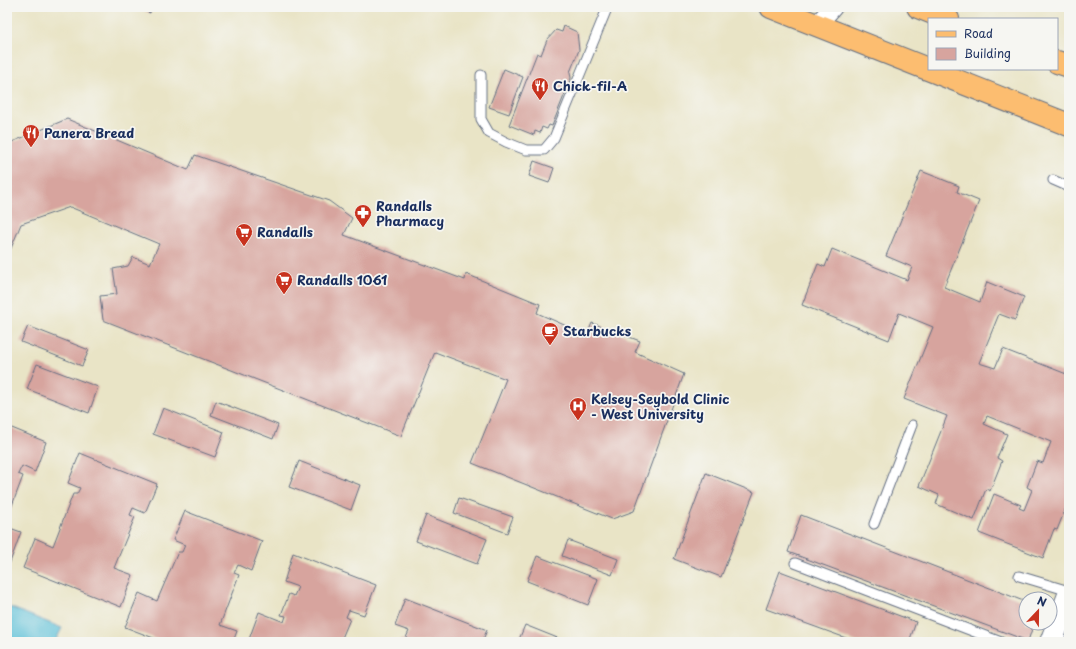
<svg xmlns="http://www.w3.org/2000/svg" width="1076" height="649" font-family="'Playpen Sans',sans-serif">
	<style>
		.water { fill: #5ac0d8; stroke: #3a789b }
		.building { fill: #d7a49e }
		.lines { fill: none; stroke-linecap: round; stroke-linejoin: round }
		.service-casing { stroke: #636e82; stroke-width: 11 }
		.minor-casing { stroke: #636e82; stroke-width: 20 }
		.tertiary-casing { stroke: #636e82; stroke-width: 24 }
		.primary-casing { stroke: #636e82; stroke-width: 24 }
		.service { stroke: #fff; stroke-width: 9 }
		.minor { stroke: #fff; stroke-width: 18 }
		.tertiary { stroke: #fff; stroke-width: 22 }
		.primary { stroke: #fcbd6f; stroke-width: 22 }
		.labels { text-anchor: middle; stroke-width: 3.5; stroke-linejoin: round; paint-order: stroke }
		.poi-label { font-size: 13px; font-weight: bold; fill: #1b2f5e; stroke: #f6f6f2; text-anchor: start }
	</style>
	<rect width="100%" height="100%" fill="#f6f6f2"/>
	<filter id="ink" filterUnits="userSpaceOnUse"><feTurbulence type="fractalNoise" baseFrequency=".025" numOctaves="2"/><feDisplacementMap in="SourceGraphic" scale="8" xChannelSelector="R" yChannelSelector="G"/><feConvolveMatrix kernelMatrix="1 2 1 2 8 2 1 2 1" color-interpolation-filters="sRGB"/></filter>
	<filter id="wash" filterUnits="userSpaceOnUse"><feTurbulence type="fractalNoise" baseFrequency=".012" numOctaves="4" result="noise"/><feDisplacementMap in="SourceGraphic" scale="16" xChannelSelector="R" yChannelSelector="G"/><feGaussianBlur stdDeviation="0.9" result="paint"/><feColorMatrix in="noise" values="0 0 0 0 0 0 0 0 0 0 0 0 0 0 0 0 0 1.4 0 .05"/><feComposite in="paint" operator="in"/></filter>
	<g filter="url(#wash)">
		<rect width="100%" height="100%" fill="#e9e4c6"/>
		<path class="water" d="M7,606L62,628L55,642H7Z"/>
		<g id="blocks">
			<path class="building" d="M135,7H152L150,13Z
				M564,26L577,32L579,50L570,72L571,78L552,126L549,125L547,129L542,127L540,133L535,131L534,135L509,125L537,53L541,55L547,40L556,30L562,32Z
				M504,69L523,77L509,114L489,107Z
				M67,119L188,170L195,155L329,201L352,218L344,235L465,280L466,274L540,304L537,313L587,335L592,323L640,341L635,352L684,374L634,511L612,519L472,463L506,379L435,352L401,436L103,320L100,296L117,294L113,269L128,266L133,257L150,264L159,244L70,207L21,224L7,258V144Z
				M534,161L554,168L549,183L529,176Z
				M921,171L959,186L957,192L979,201L944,287L980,302L987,282L1024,297L1015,320L999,314L979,363L995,368L1003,349L1069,375V506L1067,505L1057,530L1054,529L1043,558L979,533L994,494L1021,505L1019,508L1024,510L1032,490L1027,487L1037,461L1043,463L1051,442L987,416L984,424L1007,434L997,458L1002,461L990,491L986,489L974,520L936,504L939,495L919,486L947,416L904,399L933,327L899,313L889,340L802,305L818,264L825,267L832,249L907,280L912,267L886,256Z
				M28,326L89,350L82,366L21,342Z
				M37,364L98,387L89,413L27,389Z
				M216,401L278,425L273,439L211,415Z
				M163,408L224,432L215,457L153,434Z
				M7,426L46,442L35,472L22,466L18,474L23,476L7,519Z
				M80,453L157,484L145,513L133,508L130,515L135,517L114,568L133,575L121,607L23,568L35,538L53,546L73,494H77L80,488L68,483Z
				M299,461L360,485L351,510L289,487Z
				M706,473L754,492L721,577L674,559Z
				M459,498L513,517L507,533L454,513Z
				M185,511L262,541L251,571L238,565L234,573L239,575L220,625L237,631L233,642H164L125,627L139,593L157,601L178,552H182L185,545L173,540Z
				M426,515L487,539L477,564L416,541Z
				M801,515L1026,602V623H1034L1028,641L788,552Z
				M7,527L21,532L9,565H7Z
				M568,540L618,559L612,575L562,556Z
				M293,553L376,585L364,615L349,610L346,617L350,619L342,638L350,642H248L259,612L284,622L286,616L281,615L289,594L294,596L298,587L284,582Z
				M537,556L598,579L588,605L527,581Z
				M780,571L916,622L909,642H857L766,609Z
				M405,598L487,630L482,642H399L400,639L405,640L409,631L395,626Z
				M525,625L560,639L559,642H518Z"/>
		</g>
	</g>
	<g filter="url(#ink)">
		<use href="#blocks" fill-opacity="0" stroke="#636e82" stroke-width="1"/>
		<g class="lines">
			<defs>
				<path id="service" d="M481,75V119L489,133L506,142L526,150H544L554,138L606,11
					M1053,180L1069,187
					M874,524L912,425
					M795,563L1001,642
					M1019,576L1069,591"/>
				<path id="minor" d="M817,25L833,7"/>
				<path id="tertiary" d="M1051,642L1069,595"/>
				<path id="primary" d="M771,7L1069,125
					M918,7L948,19
					M1057,62L1069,66"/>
			</defs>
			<use href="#service" class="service-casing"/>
			<use href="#minor" class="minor-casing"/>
			<use href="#tertiary" class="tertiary-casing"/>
			<use href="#primary" class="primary-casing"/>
			<use href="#service" class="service"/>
			<use href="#minor" class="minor"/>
			<use href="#tertiary" class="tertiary"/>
			<use href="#primary" class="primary"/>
		</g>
	</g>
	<defs>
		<symbol id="restaurant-pin" viewBox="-11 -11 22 30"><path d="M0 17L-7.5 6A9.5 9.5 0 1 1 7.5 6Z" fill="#c8321e" stroke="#f6f6f2"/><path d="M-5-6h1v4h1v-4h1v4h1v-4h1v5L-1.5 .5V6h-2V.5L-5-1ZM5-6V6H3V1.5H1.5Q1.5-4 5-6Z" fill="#fff"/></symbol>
		<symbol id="pharmacy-pin" viewBox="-11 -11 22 30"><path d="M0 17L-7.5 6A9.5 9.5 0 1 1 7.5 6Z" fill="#c8321e" stroke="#f6f6f2"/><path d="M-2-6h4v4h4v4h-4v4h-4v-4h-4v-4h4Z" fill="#fff"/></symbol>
		<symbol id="supermarket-pin" viewBox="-11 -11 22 30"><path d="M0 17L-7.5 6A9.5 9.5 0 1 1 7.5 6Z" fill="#c8321e" stroke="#f6f6f2"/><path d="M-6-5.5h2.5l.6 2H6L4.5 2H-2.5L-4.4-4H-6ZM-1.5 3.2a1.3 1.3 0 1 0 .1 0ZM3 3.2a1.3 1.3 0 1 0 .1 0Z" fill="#fff"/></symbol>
		<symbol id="cafe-pin" viewBox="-11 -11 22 30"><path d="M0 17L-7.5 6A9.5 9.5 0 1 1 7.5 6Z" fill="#c8321e" stroke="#f6f6f2"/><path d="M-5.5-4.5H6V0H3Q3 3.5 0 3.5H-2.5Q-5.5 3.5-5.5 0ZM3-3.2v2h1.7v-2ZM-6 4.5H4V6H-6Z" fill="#fff"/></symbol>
		<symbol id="hospital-pin" viewBox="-11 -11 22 30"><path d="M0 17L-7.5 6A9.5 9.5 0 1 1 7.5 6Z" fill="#c8321e" stroke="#f6f6f2"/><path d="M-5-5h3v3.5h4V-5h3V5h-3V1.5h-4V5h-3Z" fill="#fff"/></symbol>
	</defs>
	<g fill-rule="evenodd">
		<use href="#restaurant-pin" x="530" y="76" width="20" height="27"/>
		<use href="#restaurant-pin" x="21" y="123" width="20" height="27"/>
		<use href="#pharmacy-pin" x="353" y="203" width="20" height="27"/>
		<use href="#supermarket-pin" x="234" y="222" width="20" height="27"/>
		<use href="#supermarket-pin" x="274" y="270" width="20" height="27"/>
		<use href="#cafe-pin" x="540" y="321" width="20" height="27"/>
		<use href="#hospital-pin" x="568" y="396" width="20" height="27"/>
	</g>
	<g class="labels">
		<g class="poi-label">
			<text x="553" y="91">Chick-fil-A</text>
			<text x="44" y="138">Panera Bread</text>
			<text x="376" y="211">Randalls<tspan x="376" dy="15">Pharmacy</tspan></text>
			<text x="257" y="237">Randalls</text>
			<text x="297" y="285">Randalls 1061</text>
			<text x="563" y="336">Starbucks</text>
			<text x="591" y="404">Kelsey-Seybold Clinic<tspan x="591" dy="15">- West University</tspan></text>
		</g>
	</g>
	<rect width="1076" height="649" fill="none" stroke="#f6f6f2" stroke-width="24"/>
	<rect x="928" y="18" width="130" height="52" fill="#f6f6f2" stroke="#9ea6b7"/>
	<rect x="936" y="31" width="20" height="6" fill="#fcbd6f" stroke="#9ea6b7"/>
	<text x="964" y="38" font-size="12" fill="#1b2f5e">Road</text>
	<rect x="936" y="48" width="20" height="12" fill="#d7a49e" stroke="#9ea6b7"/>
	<text x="964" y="58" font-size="12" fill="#1b2f5e">Building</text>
	<g transform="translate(1038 611) rotate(22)"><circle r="19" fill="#f6f6f2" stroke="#9ea6b7"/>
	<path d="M0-3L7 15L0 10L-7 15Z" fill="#c8321e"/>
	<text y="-6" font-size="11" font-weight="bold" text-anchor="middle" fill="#1b2f5e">N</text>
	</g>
</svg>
